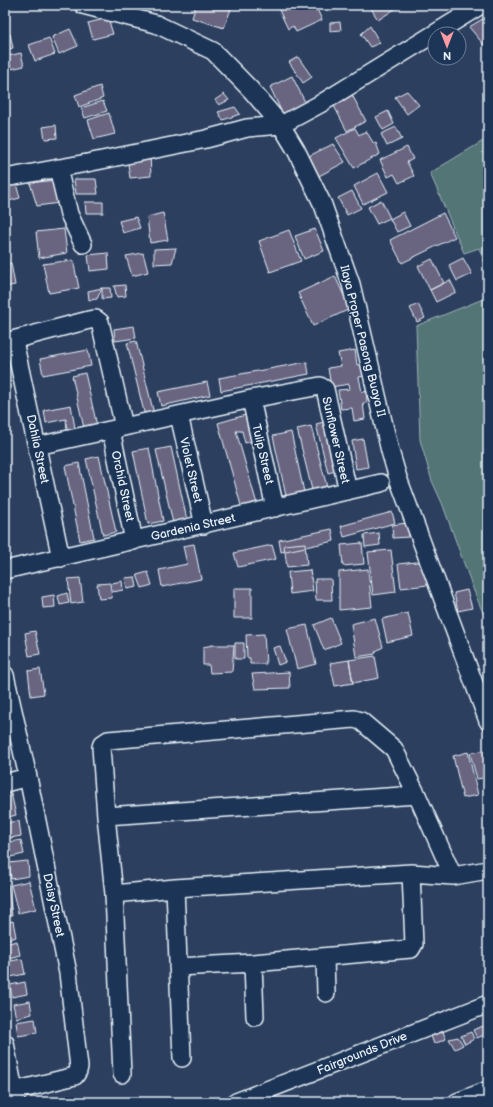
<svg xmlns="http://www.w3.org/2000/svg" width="493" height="1107" font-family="'Balsamiq Sans',sans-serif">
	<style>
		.green { fill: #527475; stroke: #9db2b6 }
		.building { fill: #696581; stroke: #e8f1f8 }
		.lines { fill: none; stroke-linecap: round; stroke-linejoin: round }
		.minor-casing { stroke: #e8f1f8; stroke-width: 20 }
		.minor { stroke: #1d3557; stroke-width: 17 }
		.labels { text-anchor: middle; stroke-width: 3.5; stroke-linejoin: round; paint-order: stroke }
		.street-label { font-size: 12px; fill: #e8f1f8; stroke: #1d3557 }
	</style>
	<rect width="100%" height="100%" fill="#2c3f5f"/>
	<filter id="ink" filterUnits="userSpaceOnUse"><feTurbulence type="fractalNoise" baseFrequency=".025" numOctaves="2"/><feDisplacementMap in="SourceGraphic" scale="8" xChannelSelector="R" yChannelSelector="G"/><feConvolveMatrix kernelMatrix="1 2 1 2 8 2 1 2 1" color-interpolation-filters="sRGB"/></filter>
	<g filter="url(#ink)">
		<path class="green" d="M488,138V272L479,248L464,253L430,173Z
			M488,297V625L474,591L442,503L432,481L420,440L416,326Z"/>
		<path class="building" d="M196,5H221L231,9L224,28L192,18Z
			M289,5H315L322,20L296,32L293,26L288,29L279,10Z
			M369,5H401L378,20Z
			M486,17L488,20V43L484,45L469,27Z
			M108,18L113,34L93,39L88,23Z
			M340,22L341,30L330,31V23Z
			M370,26L380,43L370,47L361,34Z
			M70,29L78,46L59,54L52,37Z
			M10,34L13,48L5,50V36Z
			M49,38L55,54L35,61L29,45Z
			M21,53L24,66L11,69L8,56Z
			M298,57L312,77L303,83L289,62Z
			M292,76L307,106L284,117L270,87Z
			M100,86L103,98L79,107L75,95Z
			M407,91L419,105L407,114L395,97Z
			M351,93L366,121L347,131L332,102Z
			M224,94L229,100L219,105L215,100Z
			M103,101L107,111L85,118L81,108Z
			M235,107L240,114L223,120L218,112Z
			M388,111L394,124L383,130L376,117Z
			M109,113L115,134L94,139L88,120Z
			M56,125L57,138L45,139L43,127Z
			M396,127L402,139L387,146L381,134Z
			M355,128L359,135L366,131L374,144L376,143L380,154L354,168L336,138Z
			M333,144L345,162L317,177L305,158Z
			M407,147L413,159L407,162L414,176L399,183L394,174L388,177L380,160Z
			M150,153L151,176L130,178L127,157Z
			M378,173L388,192L363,204L354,186Z
			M14,177L20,198L5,202V179Z
			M74,179H96L98,194H76Z
			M55,180L59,203L37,206L30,183Z
			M352,191L361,208L347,215L338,198Z
			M381,200L390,218L377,224L368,207Z
			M85,202H103V213H86Z
			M403,212L410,226L397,232L390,219Z
			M163,213L168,240L150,243L147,217Z
			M443,213L455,237L402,263L390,240Z
			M136,217L140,228L123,233L119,221Z
			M64,229L67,253L39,258L36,232Z
			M315,229L324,251L304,259L295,236Z
			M289,230L301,261L270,272L259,241Z
			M176,248L172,263L154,264V249Z
			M108,253L109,269L90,271L88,255Z
			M143,253L148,272L132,276L126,256Z
			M463,258L472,274L457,281L449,265Z
			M432,259L444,283L430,290L418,266Z
			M73,260L79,288L49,293L43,264Z
			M11,263L15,285L5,287V264Z
			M335,276L350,309L313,326L298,293Z
			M450,280L456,292L436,302L430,290Z
			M125,285L126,296L117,297L114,286Z
			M102,288H110L111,298L102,299Z
			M102,288L97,299L89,300L88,291Z
			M418,304L425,318L417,322L410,308Z
			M134,326L136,338L115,341L114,329Z
			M136,341L154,414L145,416L127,343Z
			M88,350L91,366L43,375L40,359Z
			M355,350L357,365L363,364L364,376L359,377L362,392L366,391L367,402L363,403L365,419L354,421L352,408L341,409L338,390L350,389L349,384L331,387L328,368L341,366L338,353Z
			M307,362L309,374L221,391L219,378Z
			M85,373L97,426L84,428L72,376Z
			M207,382L210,395L161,406L158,392Z
			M71,405L75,428L67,430L66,419L46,423L44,410Z
			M249,414L257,440L245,443L242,431H236L257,504L242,509L218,423Z
			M324,422L335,471L328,473L316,424Z
			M311,426L327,487L312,490L297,429Z
			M291,432L304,492L286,496L273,436Z
			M363,439L368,467L356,469L352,441Z
			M171,447L187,520L173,523L156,450Z
			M149,448L163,521L148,524L133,451Z
			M99,456L116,532L103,535L86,459Z
			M79,463L94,538L80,541L65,466Z
			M392,512L395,523L344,537L341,526Z
			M407,523L409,537L393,538L392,525Z
			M332,529L334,541L281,552L279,540Z
			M379,533L380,545L365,547L364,535Z
			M305,543L307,565L287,567L284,545Z
			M362,543L364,564L343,566L341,545Z
			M194,544L201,579L162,587L159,570L187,564L183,546Z
			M272,545L276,559L238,567L234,553Z
			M391,550L396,592L373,595L368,552Z
			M425,561L428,585L401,588L398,564Z
			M368,569L372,607L339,610V572Z
			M310,570L313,591L290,594L288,572Z
			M148,572L152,585L142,588L137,575Z
			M135,577L137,587L127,589L125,578Z
			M80,578L83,602L71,604L68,579Z
			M315,579H331L332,600H316Z
			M122,581L123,590L113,592L112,583Z
			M110,583L112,598L99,599L97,584Z
			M234,588H252V618H234Z
			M467,590L472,608L458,611L454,593Z
			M67,593L69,603L60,605L58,596Z
			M54,595L55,607L43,608L42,597Z
			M408,613L413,636L387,642L382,619Z
			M331,618L341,643L324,650L314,625Z
			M375,618L383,647L376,651L375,654L356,657L351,624Z
			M307,625L316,664L297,669L287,629Z
			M35,631L40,654L29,656L25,633Z
			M264,634L266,664H250V658H247L246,635Z
			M235,643H244V659H235Z
			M213,645H234L232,672L210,673L209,665H203V647Z
			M280,646L286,662L278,665L273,648Z
			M375,656L379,678L353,683L349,660Z
			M349,660L353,683L335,686L330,663Z
			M40,669L44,694L31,696L28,671Z
			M289,672L290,688L255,689L252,674Z
			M5,741L9,756L5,757Z
			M486,750L488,757V777L477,779L470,753Z
			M468,752L478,795L463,798L453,756Z
			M11,793L16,815L5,818V794Z
			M19,821L21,836L5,839V823Z
			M21,840L24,854L6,858L5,843Z
			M28,861L29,876L11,879L9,863Z
			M29,881L36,909L18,913L11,885Z
			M5,884H8L12,916L5,917Z
			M13,921L16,937L5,940V923Z
			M17,941L20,955L5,959V944Z
			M22,959L25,974L5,978V962Z
			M25,982L27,994L12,997L10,985Z
			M30,1001L32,1014L16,1018L13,1004Z
			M35,1019L37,1033L18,1036L16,1022Z
			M483,1026L486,1034L477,1038L473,1030Z
			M443,1032L446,1039L434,1044L431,1036Z
			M471,1032L474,1039L465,1044L461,1036Z
			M458,1037L463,1045L455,1049L449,1039Z"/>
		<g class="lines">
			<defs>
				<path id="minor" d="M83,5L156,24L213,51L251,90L281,125L296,150L323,205L351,284L390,451L398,478L488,721
					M58,168L69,214L83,244
					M5,178L87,163L206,139L247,128L281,125L320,104L481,5
					M14,341L61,558
					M5,342L89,320L96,319L100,322L124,427
					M251,399L275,508
					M179,415L204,525
					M111,430L134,541
					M37,446L251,399L320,386L325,389L348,491
					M5,570L381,483
					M5,675L28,777L68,973L79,1067L78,1071L75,1076L14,1091
					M5,783L28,777
					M106,816L417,795
					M175,888L182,1058
					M114,894L175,888L411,873L453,876L488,870
					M325,957L326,993
					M253,963L255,1017
					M178,967L253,963L411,949L414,944L411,873
					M5,1043L16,1102
					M122,1074L114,894L106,816L101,747L102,744L108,740L354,719L361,721L394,749L417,795L453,876
					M236,1102L488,1004
					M457,1102L488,1090"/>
			</defs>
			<use href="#minor" class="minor-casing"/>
			<use href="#minor" class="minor"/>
		</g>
	</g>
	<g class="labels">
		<g class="street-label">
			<text transform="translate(363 341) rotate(76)" y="4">Ilaya Proper Pasong Buaya II</text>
			<text transform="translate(336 440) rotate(77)" y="4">Sunflower Street</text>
			<text transform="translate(38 449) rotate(78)" y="4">Dahlia Street</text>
			<text transform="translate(263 454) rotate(77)" y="4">Tulip Street</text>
			<text transform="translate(191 470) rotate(77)" y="4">Violet Street</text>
			<text transform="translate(123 486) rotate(78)" y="4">Orchid Street</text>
			<text transform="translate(193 527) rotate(-13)" y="4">Gardenia Street</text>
			<text transform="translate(54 905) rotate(78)" y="4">Daisy Street</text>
			<text transform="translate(362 1053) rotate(-22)" y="4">Fairgrounds Drive</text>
		</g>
	</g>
	<rect width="493" height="1107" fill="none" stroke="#1d3557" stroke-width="20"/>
	<rect x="10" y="10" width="473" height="1087" fill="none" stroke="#e8f1f8" stroke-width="1.5" filter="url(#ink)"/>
	<g transform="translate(447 46) rotate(180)"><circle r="19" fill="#1d3557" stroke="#6e8097"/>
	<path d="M0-3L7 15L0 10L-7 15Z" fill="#ff9aa2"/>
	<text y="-6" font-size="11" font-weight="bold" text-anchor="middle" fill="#e8f1f8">N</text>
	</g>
</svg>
